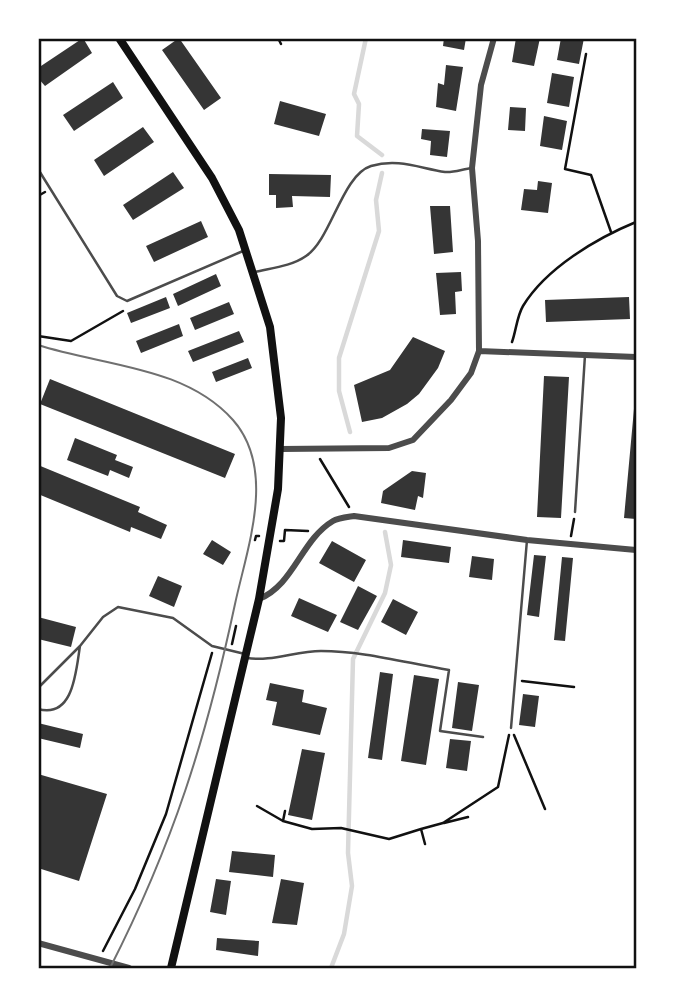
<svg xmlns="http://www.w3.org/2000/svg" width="675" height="1007" font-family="Barlow,sans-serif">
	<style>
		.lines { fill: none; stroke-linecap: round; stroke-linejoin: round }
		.stream { stroke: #d9d9d9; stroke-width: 4.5 }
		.building { fill: #353535 }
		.path { stroke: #111; stroke-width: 2.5 }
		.service { stroke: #4c4c4c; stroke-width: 2.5 }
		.minor { stroke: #4c4c4c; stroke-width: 6 }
		.secondary { stroke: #111; stroke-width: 8 }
		.tram { stroke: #707070; stroke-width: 2 }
		.neatline { fill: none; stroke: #111; stroke-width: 2.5 }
	</style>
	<rect width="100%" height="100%" fill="#fff"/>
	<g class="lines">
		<path class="stream" d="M366,38L354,94L359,104L357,136L382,155
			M350,432L339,391V358L379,231L376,200L382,173
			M331,968L344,934L352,886L348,853L353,659L385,593L391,565L385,532"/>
	</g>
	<path class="building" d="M83,38L92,53L45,86L38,78V68Z
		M179,38L221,98L204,110L162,50Z
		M444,38H466L464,50L443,46Z
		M516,38H540L534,66L512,62Z
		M561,38H584L579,64L557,60Z
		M446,65L463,67L456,111L436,107L438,83L444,85Z
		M552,73L574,77L569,107L547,103Z
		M113,82L123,98L74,131L63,115Z
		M280,101L326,114L319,136L274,124Z
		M510,107L526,108L525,131L508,130Z
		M544,116L567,121L562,150L540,146Z
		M143,127L154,142L104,176L94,160Z
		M422,129L450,131L447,157L430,155L431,141L421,139Z
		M173,172L184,188L133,220L123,205Z
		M269,174L331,175L330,197L292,196L293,207L276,208V195H269Z
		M538,181L552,183L548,213L521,210L524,189L537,190Z
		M430,206H450L453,252L434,254Z
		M201,221L208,237L154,262L146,246Z
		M461,272L462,291L455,292L456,314L440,315L436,273Z
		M216,274L221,286L178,306L173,294Z
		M166,297L170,308L131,323L127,313Z
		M629,297L630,319L546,322L545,300Z
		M229,302L234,314L195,330L190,318Z
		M179,324L183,336L141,353L136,341Z
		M239,331L244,342L193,362L188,351Z
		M413,337L445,351L438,368L419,394L407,404L382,418L362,422L354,385L390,370Z
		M248,358L252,368L216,382L212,372Z
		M544,376L569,377L561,518L537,517Z
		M50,379L235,454L225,478L40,404Z
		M635,398H636V519L624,518Z
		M75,438L117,455L115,460L133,467L129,478L110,470L108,476L67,460Z
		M38,465L140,507L138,512L167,525L161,539L131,527L130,532L38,494Z
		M412,471L426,473L423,498L418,496L415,510L381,503L383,491Z
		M212,540L231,552L223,565L203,554Z
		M403,540L451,547L449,563L401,557Z
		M332,541L366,560L354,582L319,563Z
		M534,555L546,556L539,617L527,615Z
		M472,556L494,559L492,580L469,577Z
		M562,557L573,558L565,641L554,640Z
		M158,576L182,586L174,607L149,596Z
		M358,586L377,596L358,630L340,622Z
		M299,598L337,615L328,632L291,616Z
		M393,599L418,612L406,635L381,622Z
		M38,617L76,627L71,647L38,639Z
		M380,672L393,674L382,760L368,758Z
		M414,675L439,679L426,765L401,761Z
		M458,682L479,685L472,731L452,728Z
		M270,683L304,690L302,702L327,708L320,735L272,725L277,702L266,700Z
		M523,694L539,696L535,727L519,725Z
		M38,723L83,734L80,748L38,738Z
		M450,739L471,741L467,771L446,768Z
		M302,749L325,753L312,820L288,815Z
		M38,774L107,794L79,881L38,868Z
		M232,851L275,855L273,877L229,872Z
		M216,879L231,881L226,915L210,912Z
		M281,879L304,883L297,925L272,923Z
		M217,938L259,941L258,956L216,950Z"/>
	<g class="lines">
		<path class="path" d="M278,38L281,44
			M586,54L565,169L591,175L611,232
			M38,196L45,192
			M38,336L71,341L123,311
			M512,342C516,331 517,316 523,306C546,268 597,238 636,222
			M320,459L349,507
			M571,536L574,519
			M255,540L256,536H259
			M280,541H284L285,530L308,531
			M232,644L236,626
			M522,681L574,687
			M514,735L545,809
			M257,806L283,821L312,829L341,828L389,839L421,829
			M283,821L285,811
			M444,823L468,817
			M425,844L421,829L443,823L498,787L509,735
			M103,951L135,889L166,814L212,653"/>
		<path class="service" d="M38,169L117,296L127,301L243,251
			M255,272C272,268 292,266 306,256C331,240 342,175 371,166C398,158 419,168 445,172C453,173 463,169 472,168
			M575,512L585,355
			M247,658C271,662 296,651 321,651C364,651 406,663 449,670L440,731L483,737
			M38,688L80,646L103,617L118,607L173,618L212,646L245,654
			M38,709C74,719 76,670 80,646
			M511,728L527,540"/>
		<path class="minor" d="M479,351L636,357
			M281,449L389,448L413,440L451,400L471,373L479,351L478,241L472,168L481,85L494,38
			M259,599C294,585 301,540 333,521C338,518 348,517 354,516L527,540L636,550
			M38,943L129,968"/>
		<path class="secondary" d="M119,38L212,178L239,230L270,327L281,418L278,489L259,599L171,968"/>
		<path class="tram" d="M38,345C103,366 185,366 233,420C277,470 247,548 235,604C206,740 173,844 110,968"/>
	</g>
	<rect width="675" height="1007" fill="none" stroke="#ffffff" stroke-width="80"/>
	<rect x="40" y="40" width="595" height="927" class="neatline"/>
</svg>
